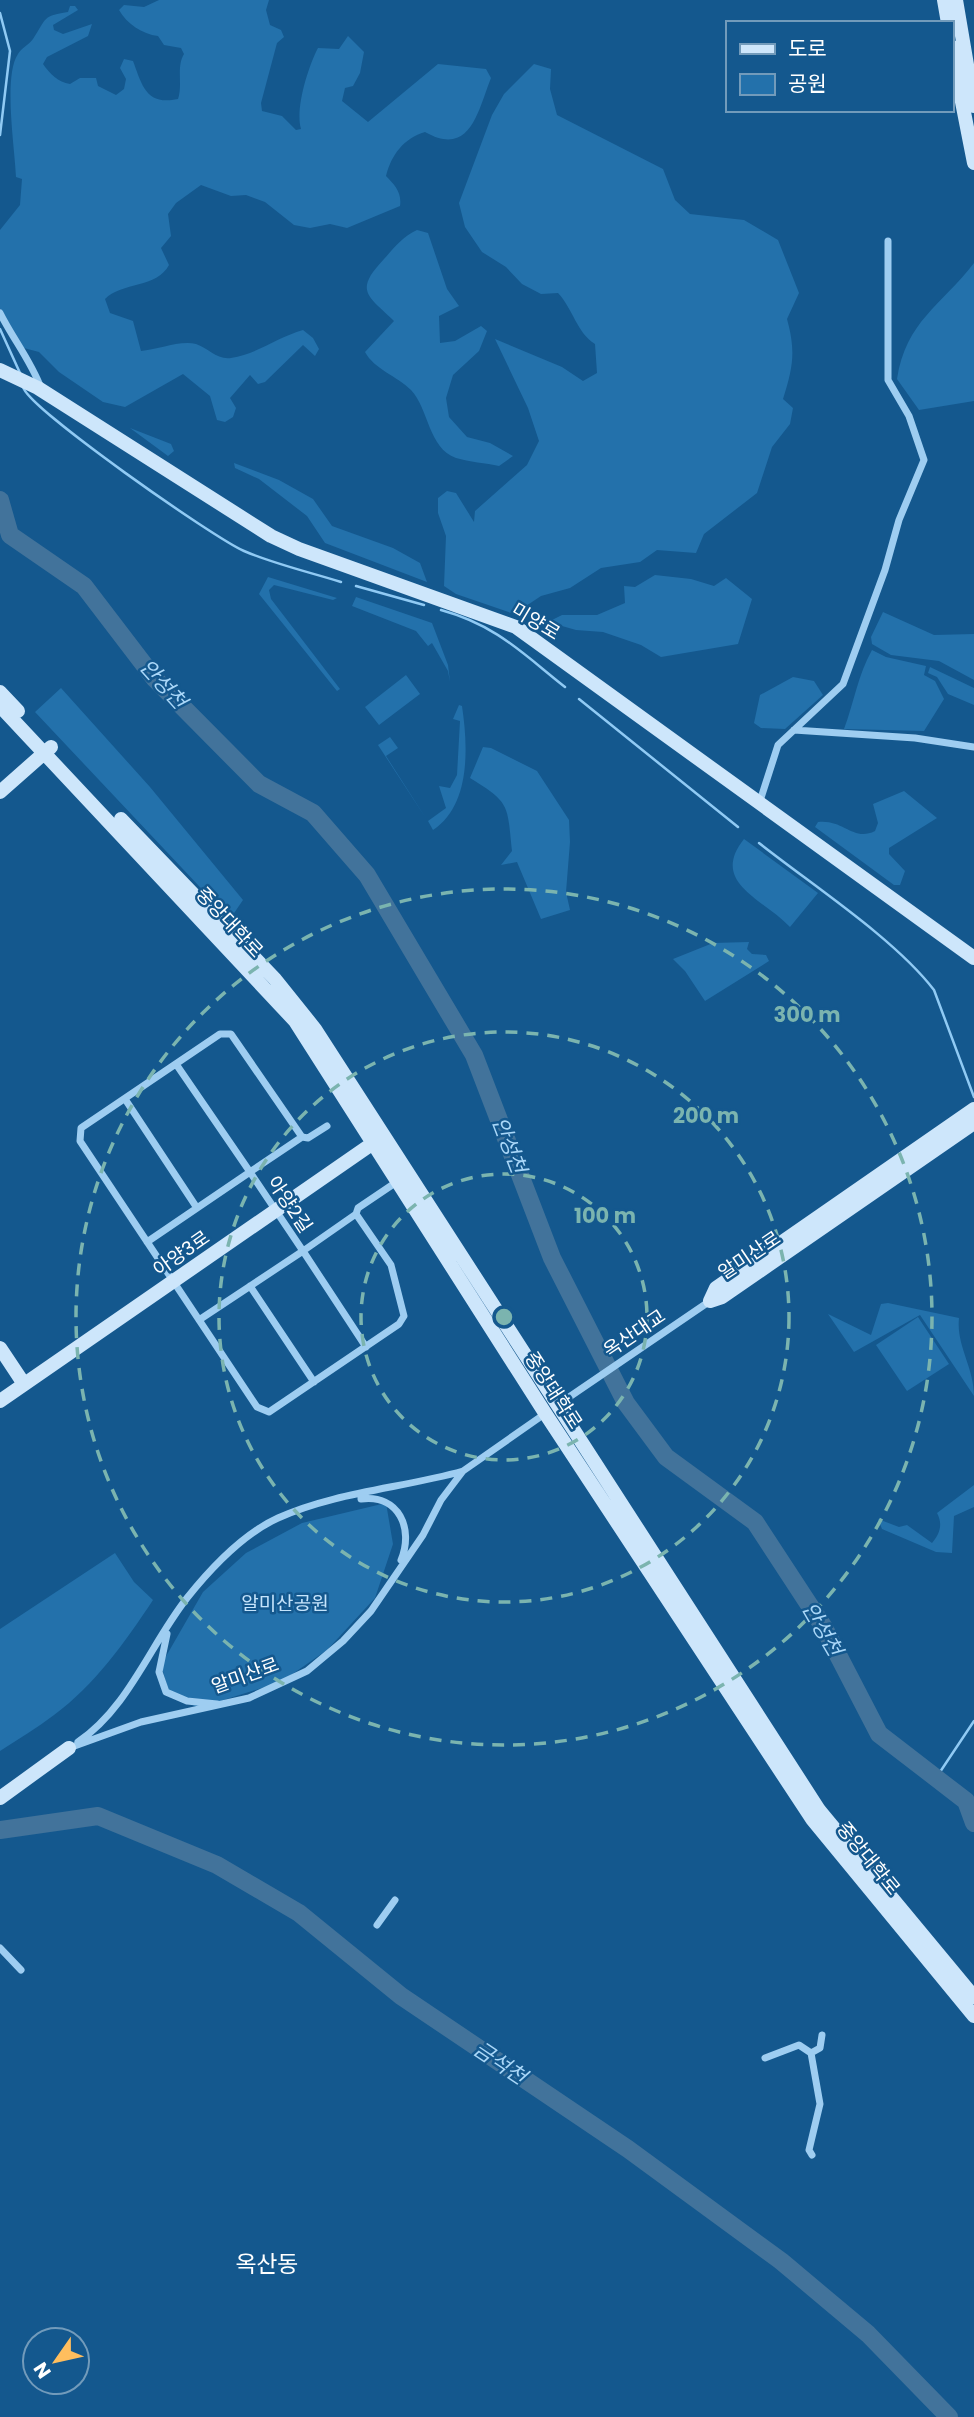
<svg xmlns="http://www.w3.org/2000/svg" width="974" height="2417" font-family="Poppins,'Noto Sans KR',sans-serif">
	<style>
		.green { fill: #2371ab }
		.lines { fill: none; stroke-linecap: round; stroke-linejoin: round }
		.stream { stroke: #90caf4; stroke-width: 2.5 }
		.river { stroke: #42739b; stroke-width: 18 }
		.street { stroke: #9ecdf1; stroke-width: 7 }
		.secondary { stroke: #cde6fb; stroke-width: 14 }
		.ring { fill: none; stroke: #7bb4af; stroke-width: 3.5; stroke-dasharray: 12 9 }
		.labels { text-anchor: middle; stroke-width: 5; stroke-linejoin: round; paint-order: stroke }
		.street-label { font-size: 19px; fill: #fff; stroke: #14588e }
		.park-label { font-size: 19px; fill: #c5e4fc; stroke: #14588e }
		.water-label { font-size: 21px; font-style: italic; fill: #aad7f8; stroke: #14588e }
		.quarter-label { font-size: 23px; fill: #fff; stroke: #14588e }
		.centre { fill: #7bb4af; stroke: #14588e; stroke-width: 3.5 }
		.ring-label { font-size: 21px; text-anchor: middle; font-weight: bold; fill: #7bb4af; stroke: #14588e; stroke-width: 5; stroke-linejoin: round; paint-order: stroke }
	</style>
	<rect width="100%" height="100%" fill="#14588e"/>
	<path class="green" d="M159,0H269L266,10L270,25L281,30L284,37L277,43L261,103L262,111L282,116L296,130L301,129C295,109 308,67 318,48L339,49L348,36L364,52L360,73L353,86L345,88L342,101L368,122L438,64L486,69L491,78C478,110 471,158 425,132C404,138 391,155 386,176C395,185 402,193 400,206L347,228L330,224L310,228L294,225L265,202L246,195L231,196L201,185L176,203L168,214L171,236L161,248L169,265C157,288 122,282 105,299L110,313L133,321L141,351C157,350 180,340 196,344C208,348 217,360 231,358C257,354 278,337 303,330L313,338L319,349L315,356L303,345L265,382L258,384L250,375L230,398L236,408L233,417L225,422L217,420L210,396L183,374L125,407L103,402L59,372L39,352L20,347L0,309V230L20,205L22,179L16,177C15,149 3,76 18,54C21,48 29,45 33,39C47,18 42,16 68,12L70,6H75L78,10L53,25L54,30L63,34L92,24L88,36L47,57L43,64C50,74 58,82 70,84L80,78H96L98,86L116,95L124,89L126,79L120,68L124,59L133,61C142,85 146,106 178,99C183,85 176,67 184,54L181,48L164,45L158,36C142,34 127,24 119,10L124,5L144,7Z
		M534,64L551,69L550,89L557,115L663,169L675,200L690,214L744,220L778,240L799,293L787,319C796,352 793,367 783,399L793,408L790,424L772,447L757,493L704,534L696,553L657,550L640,562L601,568L570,588L541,596L514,614L456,594L444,586L446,536L438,513V498L447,491L456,493L474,522L475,511L527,465L539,441L528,408L495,339L562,367L583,381L597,373L595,344C577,333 573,309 558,293L541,294L522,284L506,267L482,252L465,227L459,203L492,115L504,94Z
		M417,230L428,233L447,289L459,306L439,316L440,343L455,341L481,326L487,331L479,351L453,375L446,398L449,417L467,437L490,443L513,456L499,466C486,463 469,462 456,458C428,448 429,409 411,390C397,376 374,369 365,352L394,321C367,295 354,291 384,259C395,247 402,237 417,230Z
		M974,263V401L919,410L897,379C906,321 941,306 974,263Z
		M130,428L171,444L174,451L168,456Z
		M234,463L279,480L313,499L332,526L393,548L420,563L427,582L325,543L307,516L259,479L235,468Z
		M655,575L691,579L714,586L726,578L752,599L738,644L661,657L641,645L603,632L576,630L548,622L562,615H597L625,603L624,586L635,587Z
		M268,577L337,598L333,600L274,585L269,590L271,599L340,689L337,691L259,594Z
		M356,597L432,623L448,665L450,682L448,671L432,643L428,646L416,631L352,606Z
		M883,612L934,635L974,634V680L939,661L891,655L872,644L871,637Z
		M872,650L886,657L926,666L924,675L935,681L944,699L924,731L844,729C854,702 858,675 872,650Z
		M930,667L974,688V705L948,694L937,677L928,673Z
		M406,675L420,694L379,725L365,707Z
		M793,677L814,681L823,695L785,729L761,728L754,723L760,695Z
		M61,688L150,787L243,900L230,919L35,712Z
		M459,705L462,706C468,746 471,805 433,830L428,821L446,808L439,786L450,788L457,775L460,721L453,719Z
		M390,737L398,748L386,756L427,820L378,745Z
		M483,747L491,748L537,771L569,820L570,842L566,892L570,910L541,919L517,862L501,865L512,851C507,805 511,803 470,778Z
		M904,791L937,818L889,848V854L905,871L900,885H894L815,827L818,822C844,819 853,842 875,831L878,823L873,804Z
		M744,839L818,893L790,927C764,899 709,883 744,839Z
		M749,942L747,949L752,954L766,955L769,961L705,1001L685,971L673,959L713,943Z
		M888,1303L959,1318C956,1346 974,1367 974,1396L920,1315L854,1352L828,1314L871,1335L881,1304Z
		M918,1317L949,1364L907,1391L876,1345Z
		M974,1485V1507L954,1516L952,1553L936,1552L882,1529L878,1519L899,1527L907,1525L932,1543C940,1534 943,1524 937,1513Z
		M386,1503L393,1544L375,1598L327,1650L281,1682L198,1708L169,1692L161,1665L203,1592L246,1553L302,1523Z
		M115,1553L134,1582L153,1600C125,1642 95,1685 54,1715C37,1728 18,1739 0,1751V1629Z"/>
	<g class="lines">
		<path class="stream" d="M0,13L10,51L0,135
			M0,329L20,373
			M23,387C29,409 214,538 244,551C274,564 309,572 341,582
			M356,586L424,605
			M441,610C496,625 522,653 565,687
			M579,699L738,827
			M759,843C812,885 894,938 934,990L974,1097
			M936,1778L974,1721"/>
		<path class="river" d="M0,500L10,535L84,586L155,679L259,784L313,813L367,875L474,1055L552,1258L626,1403L666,1457L755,1522L823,1626L879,1734L966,1801L974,1823
			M0,1830L98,1816L217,1865L299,1913L401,1996L628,2149L781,2261L868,2334L949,2417"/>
		<path class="street" d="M0,313C13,339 31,361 41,388
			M794,730L915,738L974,747
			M760,801L778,745L843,684L885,570L899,520L924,460L909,416L888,380V241
			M220,1034H231L302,1137L250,1172L303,1251L356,1214L391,1265L404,1316L399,1324L269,1412L257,1407L80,1141L81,1128Z
			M125,1099L197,1208
			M302,1137L308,1138L327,1126
			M356,1214L358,1208L398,1181
			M147,1242L250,1172L176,1064
			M250,1286L314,1382
			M199,1320L303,1251L366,1347
			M556,1406L710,1301
			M361,1499C399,1494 414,1529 401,1560
			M167,1634L159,1672L166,1692L187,1701L217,1704
			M78,1742C129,1707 150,1645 187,1598C211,1568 243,1534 278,1518C335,1492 403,1488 463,1471
			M69,1748L141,1722L249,1698L307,1671L343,1641L371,1611L423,1535L441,1500L463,1471L546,1413
			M377,1925L395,1900
			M0,1948L21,1970
			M765,2058L799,2045L811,2053
			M812,2155L809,2150L820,2104L811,2053L820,2048L822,2035"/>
		<path class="secondary" d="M944,0L948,23
			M956,0L974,106
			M951,46L974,163
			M0,370L38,388L271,536L299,549L516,627L974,958
			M0,692L18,711
			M0,706L295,1021L545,1413L812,1819L974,2016
			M0,792L51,747
			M121,819L275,979L315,1029L819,1810L974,1997
			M710,1301L716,1288L974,1109
			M710,1301L722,1297L974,1123
			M0,1348L24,1384
			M0,1401L379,1139
			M0,1798L69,1748"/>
	</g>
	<g class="ring">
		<circle cx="504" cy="1317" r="143"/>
		<circle cx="504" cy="1317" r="285"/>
		<circle cx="504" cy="1317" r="428"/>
	</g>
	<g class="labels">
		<g class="street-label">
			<text transform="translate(536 621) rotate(31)" y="7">미양로</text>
			<text transform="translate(230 922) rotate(47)" y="7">중앙대학로</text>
			<text transform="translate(290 1204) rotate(56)" y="7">아양2길</text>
			<text transform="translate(181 1253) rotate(-35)" y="7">아양3로</text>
			<text transform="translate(749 1255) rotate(-34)" y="7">알미산로</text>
			<text transform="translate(634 1333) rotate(-34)" y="7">옥산대교</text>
			<text transform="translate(554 1390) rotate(57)" y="7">중앙대학로</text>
			<text transform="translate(245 1675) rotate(-20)" y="7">알미산로</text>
			<text transform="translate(869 1858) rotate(51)" y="7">중앙대학로</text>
		</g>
		<g class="park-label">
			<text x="285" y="1610">알미산공원</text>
		</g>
		<g class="water-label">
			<text transform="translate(163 684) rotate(48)" y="7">안성천</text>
			<text transform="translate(509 1145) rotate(69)" y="7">안성천</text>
			<text transform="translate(822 1629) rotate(60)" y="7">안성천</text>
			<text transform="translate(500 2063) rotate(34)" y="7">금석천</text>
		</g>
		<g class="quarter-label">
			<text x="267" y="2272">옥산동</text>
		</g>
	</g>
	<circle cx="504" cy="1317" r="10" class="centre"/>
	<g class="ring-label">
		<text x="807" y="1022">300 m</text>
		<text x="706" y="1123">200 m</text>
		<text x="605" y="1223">100 m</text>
	</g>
	<rect x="726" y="21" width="228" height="91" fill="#14588e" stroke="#729bbb" stroke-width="2"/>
	<rect x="740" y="44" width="35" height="10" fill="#cde6fb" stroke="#729bbb" stroke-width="2"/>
	<text x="788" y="56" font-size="21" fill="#ffffff">도로</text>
	<rect x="740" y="74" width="35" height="21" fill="#2371ab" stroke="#729bbb" stroke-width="2"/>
	<text x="788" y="91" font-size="21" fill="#ffffff">공원</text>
	<g transform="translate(56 2361) rotate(236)"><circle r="33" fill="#14588e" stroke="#729bbb" stroke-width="2"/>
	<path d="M0-5L12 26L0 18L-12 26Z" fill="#ffbe5e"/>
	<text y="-10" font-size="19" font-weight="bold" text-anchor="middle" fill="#ffffff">N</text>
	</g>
</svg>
